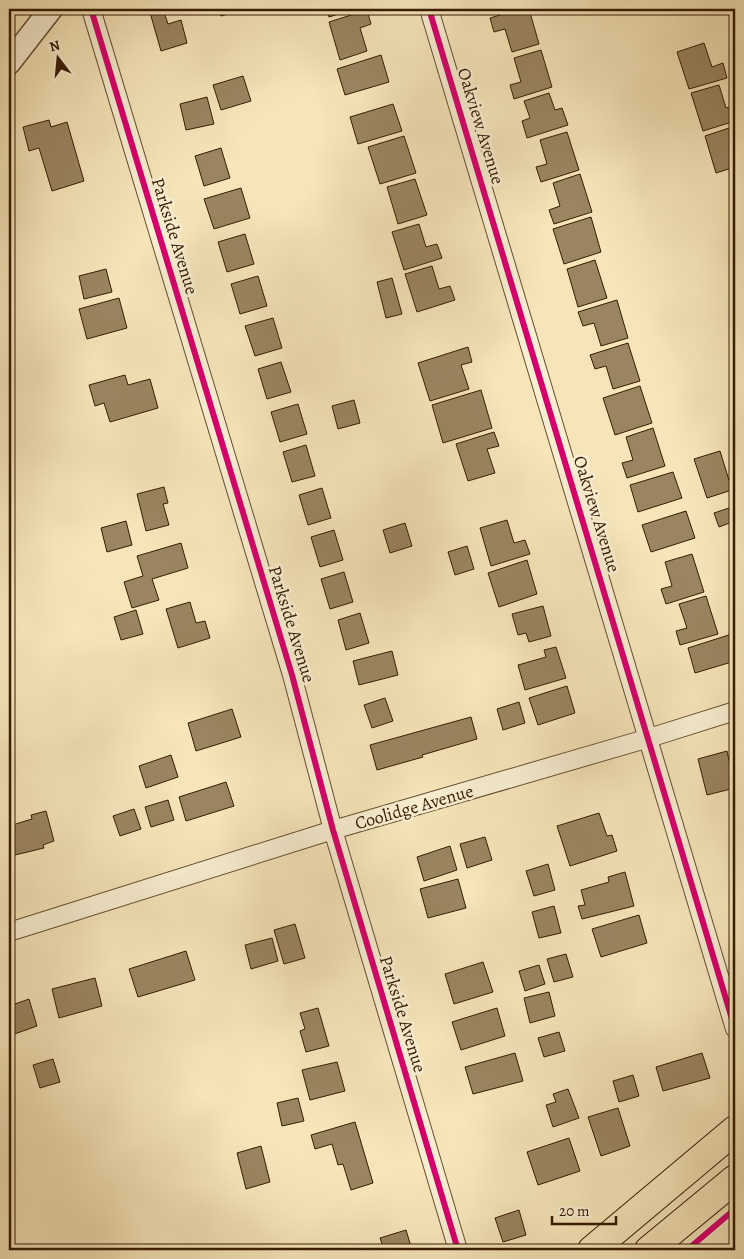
<svg xmlns="http://www.w3.org/2000/svg" width="744" height="1259" font-family="Alegreya,serif">
	<style>
		.building { fill: #9a8560; stroke: #371c00 }
		.lines { fill: none; stroke-linecap: round; stroke-linejoin: round }
		.minor-casing { stroke: #664e2e; stroke-width: 20 }
		.tertiary-casing { stroke: #664e2e; stroke-width: 25 }
		.primary-casing { stroke: #371c00; stroke-width: 30 }
		.minor { stroke: #f8eed2; stroke-width: 18 }
		.tertiary { stroke: #f8eed2; stroke-width: 22 }
		.primary { stroke: #f5e5b9; stroke-width: 28 }
		.cycleway-casing { stroke: #f8eed2; stroke-width: 9 }
		.cycleway { stroke: #d6006c; stroke-width: 6 }
		.labels { text-anchor: middle; stroke-width: 5; stroke-linejoin: round; paint-order: stroke }
		.street-label { font-size: 18px; fill: #371c00; stroke: #f8eed2 }
	</style>
	<rect width="100%" height="100%" fill="#f5e5b9"/>
	<filter id="stains"><feTurbulence type="fractalNoise" baseFrequency=".004" numOctaves="4"/><feColorMatrix values="0 0 0 0 .2 0 0 0 0 .09 0 0 0 0 .02 0 0 0 .5 -.17"/></filter>
	<radialGradient id="worn" r=".72"><stop offset=".6" stop-color="#630" stop-opacity="0"/><stop offset="1" stop-color="#630" stop-opacity=".3"/></radialGradient>
	<path class="building" d="M149,9H163L168,24L181,20L187,43L161,51Z
		M219,9H241L242,10L221,16Z
		M326,9H355L329,17Z
		M520,9H529L539,44L512,52L505,29L494,32L490,18Z
		M367,10L371,24L360,28L367,51L340,60L329,22Z
		M704,43L712,67L723,63L727,78L689,89L677,52Z
		M541,50L552,87L514,99L510,85L521,82L514,58Z
		M381,55L389,82L345,95L337,69Z
		M243,76L251,101L221,110L213,85Z
		M719,85L726,108L735,105V121L703,131L691,93Z
		M549,93L555,110L562,108L568,125L527,138L522,121L530,118L524,101Z
		M207,97L214,124L186,130L180,104Z
		M393,104L402,131L358,144L350,117Z
		M49,120L51,127L67,122L84,181L52,191L39,148L29,151L23,127Z
		M732,127L735,139V167L716,173L705,136Z
		M567,132L579,170L541,182L536,167L547,164L540,140Z
		M404,136L416,173L380,184L368,147Z
		M221,148L230,178L204,186L195,156Z
		M580,174L592,212L554,224L549,210L560,206L553,183Z
		M415,179L427,215L398,224L387,187Z
		M241,188L250,218L214,229L204,199Z
		M591,217L601,252L564,264L553,229Z
		M419,224L426,247L437,244L442,258L404,270L392,232Z
		M245,234L254,264L227,272L218,242Z
		M595,260L607,298L578,307L567,269Z
		M432,266L439,289L450,286L455,300L417,312L405,274Z
		M106,269L112,292L84,299L79,276Z
		M258,276L267,306L240,314L231,284Z
		M392,278L402,314L386,318L377,282Z
		M119,298L127,328L87,339L79,309Z
		M617,300L628,338L601,346L594,323L583,326L578,312Z
		M273,318L282,348L255,356L245,326Z
		M628,343L640,381L613,389L606,366L595,369L590,355Z
		M468,347L472,362L461,365L469,389L430,401L418,363Z
		M281,362L291,392L267,399L258,369Z
		M125,375L128,385L150,379L158,408L110,422L104,403L95,406L89,385Z
		M640,386L652,423L615,435L603,398Z
		M481,390L492,428L443,443L432,405Z
		M354,400L360,423L338,429L332,406Z
		M298,404L307,434L280,442L271,412Z
		M653,428L665,466L627,478L622,463L633,460L626,437Z
		M494,432L499,446L487,449L495,473L468,481L456,444Z
		M306,445L315,476L292,482L283,452Z
		M720,451L732,490L707,498L694,459Z
		M673,472L682,498L638,512L630,485Z
		M164,487L168,503L163,504L169,525L146,531L137,494Z
		M322,488L331,518L308,525L299,495Z
		M735,506V521L719,527L714,513Z
		M686,511L695,538L651,552L642,525Z
		M507,520L514,543L525,540L530,554L491,566L480,528Z
		M126,521L132,545L107,552L101,528Z
		M405,523L412,546L390,553L383,530Z
		M334,530L343,560L320,567L311,537Z
		M181,543L188,568L152,579L159,600L132,608L124,582L143,576L137,556Z
		M467,546L474,569L455,575L448,552Z
		M692,554L704,592L666,604L661,589L672,586L665,562Z
		M527,560L537,594L499,607L488,573Z
		M344,572L353,602L330,609L321,579Z
		M706,596L718,634L680,645L676,631L687,628L679,604Z
		M190,602L196,623L205,621L210,638L178,648L166,609Z
		M543,606L551,636L529,642L526,633L518,635L512,614Z
		M136,610L143,634L121,640L114,617Z
		M360,613L369,643L346,650L338,620Z
		M735,633V661L695,673L688,648Z
		M556,647L566,678L525,690L518,665L546,657L544,650Z
		M392,651L398,675L359,685L353,661Z
		M567,686L575,713L538,725L529,698Z
		M385,698L393,721L372,728L364,705Z
		M519,702L525,723L503,730L497,709Z
		M232,709L241,737L196,751L188,723Z
		M471,717L477,739L422,755L423,757L377,770L370,745Z
		M727,751L735,788L707,795L698,759Z
		M171,755L178,777L146,788L139,766Z
		M226,782L234,806L186,821L179,797Z
		M168,800L174,820L151,827L145,807Z
		M134,809L141,829L120,836L113,816Z
		M46,811L54,841L43,845L44,848L15,855L11,841H9V826L32,819L31,815Z
		M599,813L607,836L612,835L617,851L570,866L557,826Z
		M485,837L492,860L467,868L460,844Z
		M450,846L457,870L424,881L417,857Z
		M548,864L555,890L534,896L526,871Z
		M625,872L634,906L582,919L578,906L585,905L581,890L609,882L608,877Z
		M458,879L466,908L428,918L420,889Z
		M554,906L561,933L539,938L532,912Z
		M639,915L647,943L601,957L592,929Z
		M295,924L305,958L284,964L274,930Z
		M272,938L278,961L251,969L245,945Z
		M186,951L195,980L138,997L129,969Z
		M566,954L573,977L554,982L547,959Z
		M483,962L493,992L454,1004L445,974Z
		M539,965L545,984L525,991L519,971Z
		M95,978L102,1006L59,1018L52,989Z
		M549,992L555,1016L530,1023L524,998Z
		M10,998L12,1005L29,999L37,1026L9,1036V999Z
		M318,1008L329,1046L306,1052L300,1031L305,1029L300,1013Z
		M497,1008L505,1036L461,1050L452,1022Z
		M559,1032L565,1051L544,1057L538,1038Z
		M515,1053L523,1081L473,1094L465,1067Z
		M702,1053L710,1078L663,1091L656,1067Z
		M53,1059L60,1082L40,1088L33,1065Z
		M337,1062L345,1091L310,1100L302,1070Z
		M633,1075L639,1096L619,1102L613,1081Z
		M568,1089L579,1118L553,1127L546,1105L556,1102L553,1094Z
		M298,1098L304,1121L282,1126L277,1103Z
		M618,1108L630,1146L601,1156L588,1117Z
		M355,1122L373,1183L351,1190L343,1164L338,1165L332,1144L315,1149L311,1135Z
		M569,1138L580,1171L538,1185L527,1152Z
		M261,1146L270,1182L246,1189L237,1153Z
		M519,1210L526,1235L503,1242L495,1218Z
		M406,1230L412,1250H384L380,1238Z"/>
	<g class="lines">
		<defs>
			<path id="minor" d="M91,9L292,675L333,830L458,1250
				M429,9L735,1029
				M9,932L333,830L649,738L735,711"/>
			<path id="tertiary" d="M9,63L51,9"/>
			<path id="primary" d="M592,1250L735,1130
				M649,1250L735,1179"/>
		</defs>
		<use href="#minor" class="minor-casing"/>
		<use href="#tertiary" class="tertiary-casing"/>
		<use href="#primary" class="primary-casing"/>
		<use href="#minor" class="minor"/>
		<use href="#tertiary" class="tertiary"/>
		<use href="#primary" class="primary"/>
		<defs>
			<path id="cycleway" d="M91,9L292,675L333,830L458,1250
				M429,9L735,1029
				M687,1250L735,1209"/>
		</defs>
		<use href="#cycleway" class="cycleway-casing"/>
		<use href="#cycleway" class="cycleway"/>
	</g>
	<g class="labels">
		<g class="street-label">
			<text transform="translate(481 126) rotate(73)" y="6">Oakview Avenue</text>
			<text transform="translate(175 236) rotate(73)" y="6">Parkside Avenue</text>
			<text transform="translate(597 514) rotate(73)" y="6">Oakview Avenue</text>
			<text transform="translate(292 624) rotate(73)" y="6">Parkside Avenue</text>
			<text transform="translate(414 807) rotate(-16)" y="6">Coolidge Avenue</text>
			<text transform="translate(403 1014) rotate(73)" y="6">Parkside Avenue</text>
		</g>
	</g>
	<rect width="744" height="1259" fill="none" stroke="#f5e5b9" stroke-width="30"/>
	<rect x="10" y="10" width="724" height="1239" fill="none" stroke="#371c00" stroke-width="2.5"/>
	<rect x="15" y="15" width="714" height="1229" fill="none" stroke="#371c00"/>
	<g transform="translate(58 58) rotate(344)" stroke="#f8eed2" stroke-width="4" paint-order="stroke">
	<path d="M0-4L9 19L0 12L-9 19Z" fill="#371c00"/>
	<text y="-8" font-size="14" font-weight="bold" text-anchor="middle" fill="#371c00">N</text>
	</g>
	<path d="M552 1216v8h64v-8" fill="none" stroke="#371c00" stroke-width="2.5"/>
	<text x="559" y="1216" font-size="15" fill="#371c00" stroke="#f8eed2" stroke-width="4" paint-order="stroke">20 m</text>
	<rect width="100%" height="100%" filter="url(#stains)"/>
	<rect width="100%" height="100%" fill="url(#worn)"/>
</svg>
